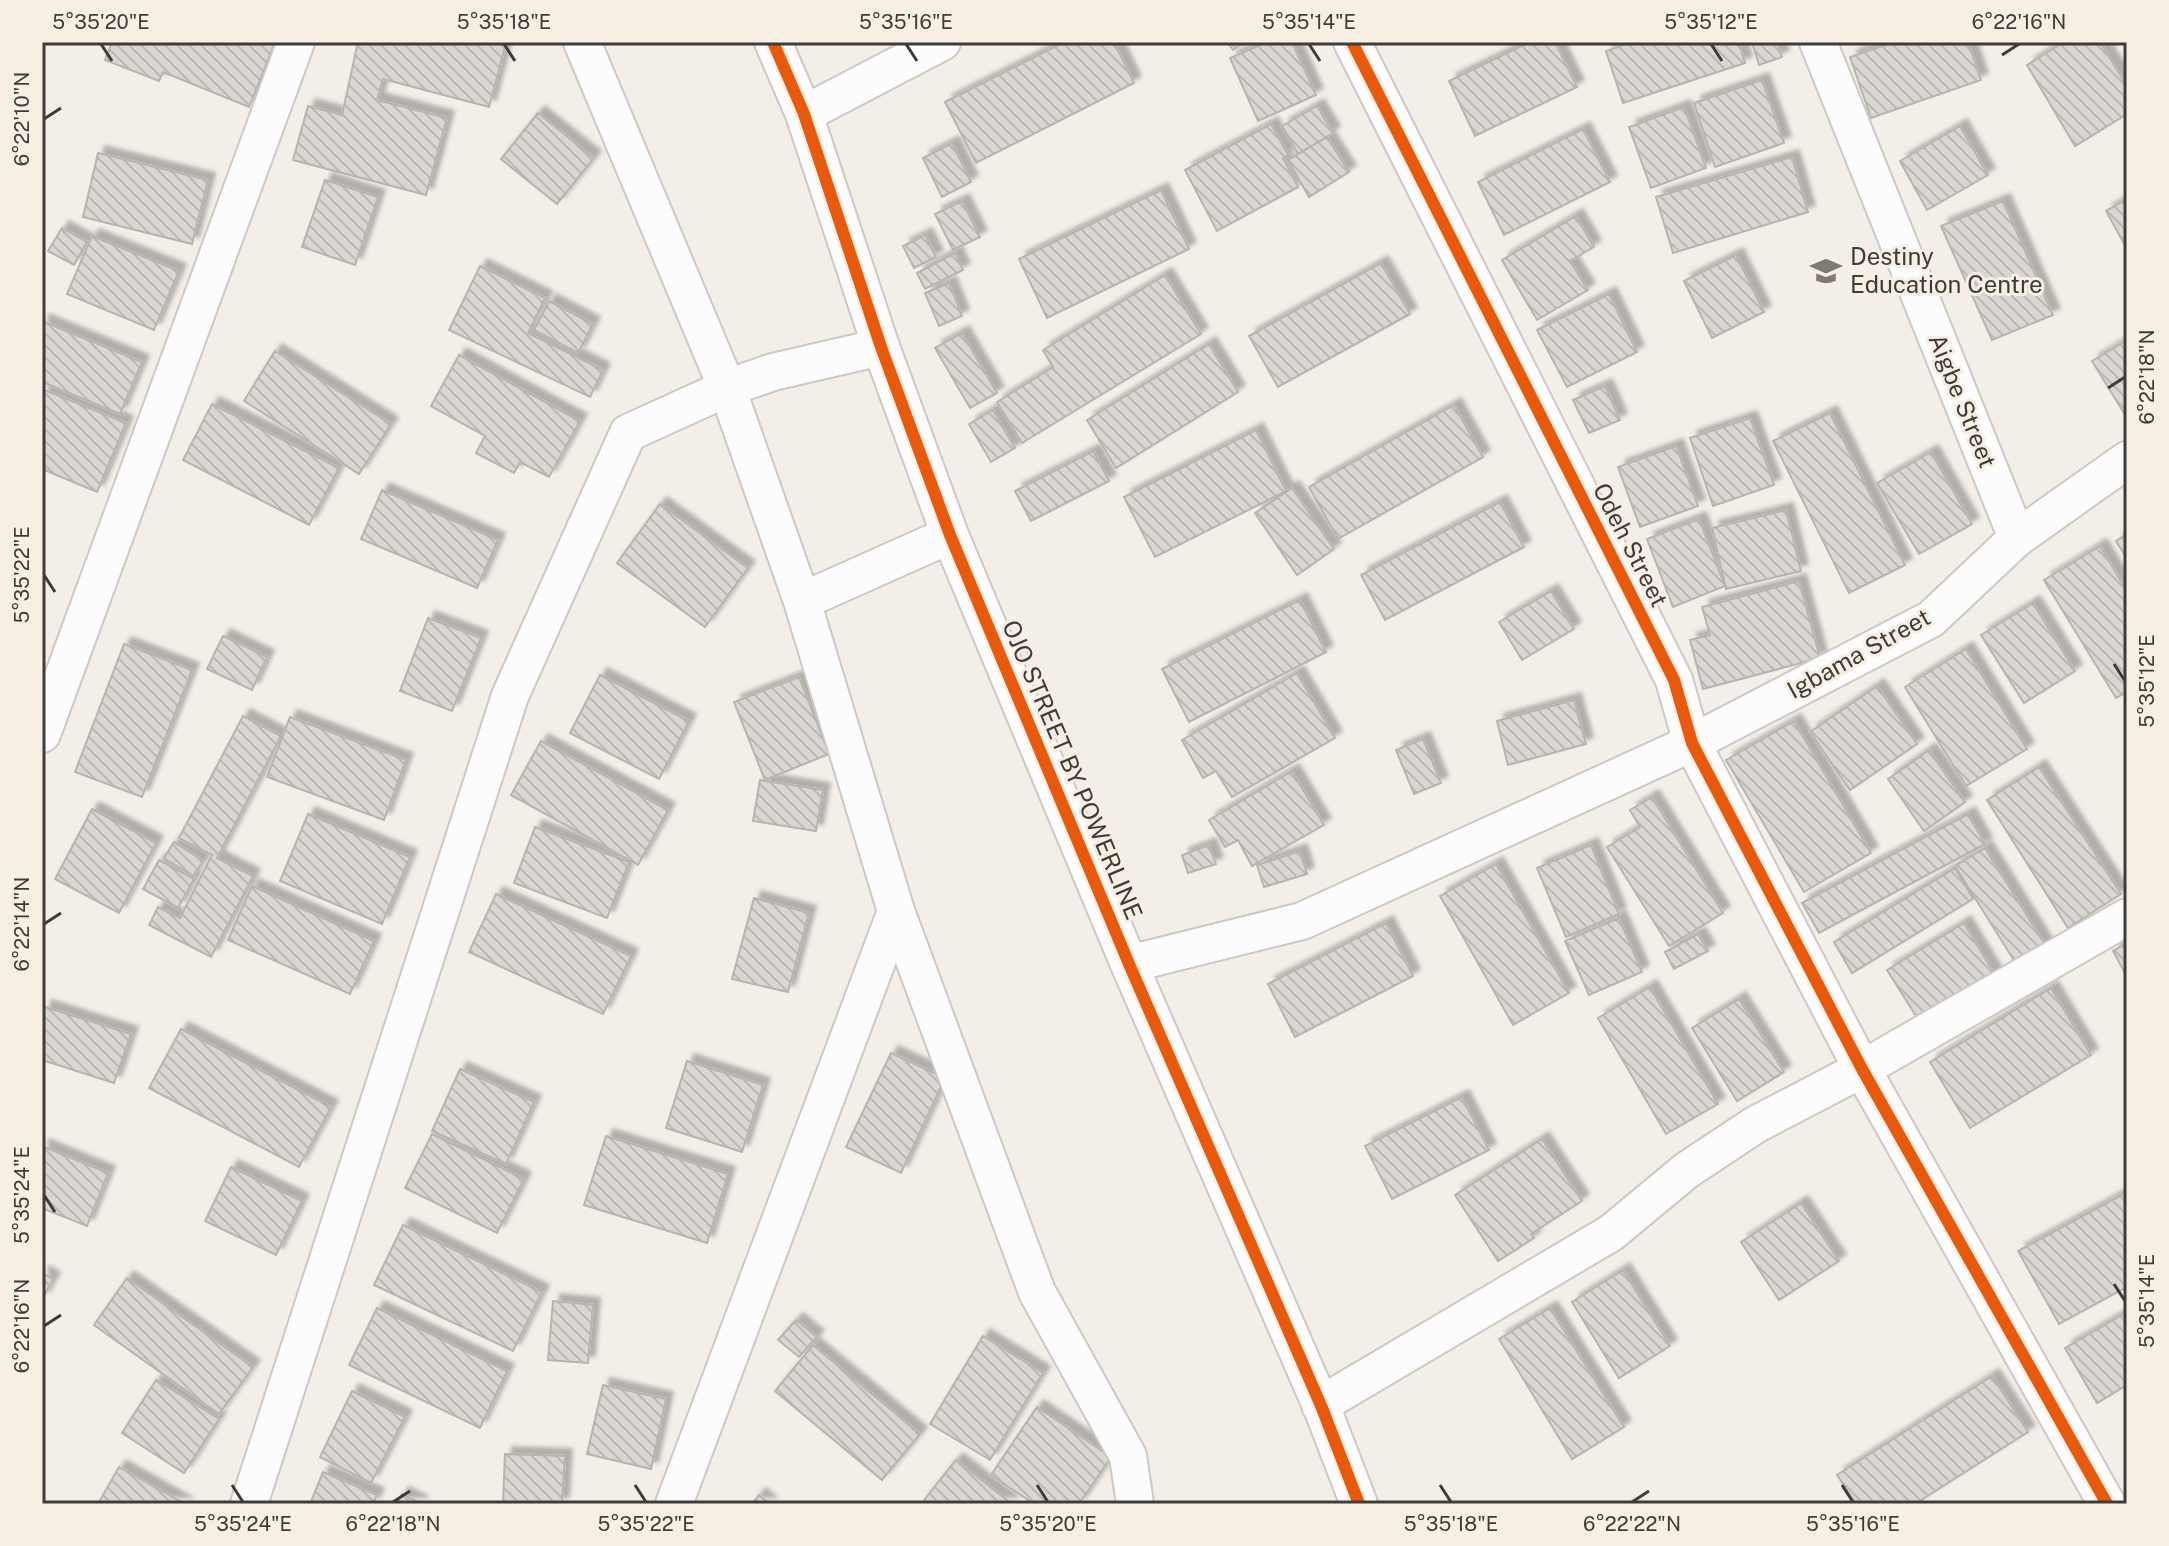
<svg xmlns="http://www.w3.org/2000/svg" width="2169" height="1546" font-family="'Public Sans',sans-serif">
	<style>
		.building { fill: url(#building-back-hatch); stroke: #b6b4af; stroke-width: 2; filter: url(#shadow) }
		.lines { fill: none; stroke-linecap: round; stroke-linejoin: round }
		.minor-casing { stroke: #ccc9c5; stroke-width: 40 }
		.minor { stroke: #fdfcfc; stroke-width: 36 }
		.cycleway-casing { stroke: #f7eee4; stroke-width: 17 }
		.cycleway { stroke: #e8590c; stroke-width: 12 }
		.ticks { fill: none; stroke: #3f3c38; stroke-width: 3 }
		.labels { text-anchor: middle; stroke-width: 6; stroke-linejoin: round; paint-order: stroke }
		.poi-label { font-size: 24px; fill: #3f3c38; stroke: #f7eee4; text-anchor: start }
		.street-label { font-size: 24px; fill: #3f3c38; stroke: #f7eee4 }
		.neatline { fill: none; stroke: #3f3c38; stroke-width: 3 }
		.ticks-label { font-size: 20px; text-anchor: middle; fill: #3f3c38 }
	</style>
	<defs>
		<pattern id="building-back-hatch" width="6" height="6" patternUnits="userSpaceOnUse" patternTransform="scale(2)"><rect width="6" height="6" fill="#dad7d2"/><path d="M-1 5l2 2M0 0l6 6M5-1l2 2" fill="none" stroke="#bcb9b5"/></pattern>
		<filter id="shadow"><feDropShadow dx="7" dy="-7" stdDeviation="2" flood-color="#0004"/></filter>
	</defs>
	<rect width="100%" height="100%" fill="#f3eee8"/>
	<path class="building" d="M112,42H275L249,107L163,72L159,81L105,60Z
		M358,42L506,43L489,107L383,79L377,100L447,118L426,195L293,160L308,106L342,115Z
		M1064,42H1114L1134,83L976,163L945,102Z
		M1227,42H1245L1233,50Z
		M1267,42H1292L1316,95L1258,121L1230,58Z
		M1530,42H1555L1577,87L1475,136L1449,81Z
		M1632,42H1739L1745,63L1623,103L1606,51Z
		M1752,42H1777L1782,57L1759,65Z
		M1894,42H1968L1981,80L1871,118L1850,57Z
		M2064,42H2100L2127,86V114L2075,146L2027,65Z
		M1762,80L1784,143L1715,167L1694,103Z
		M1317,106L1333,133L1298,154L1282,126Z
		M1684,107L1706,168L1651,188L1629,127Z
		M538,113L594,158L557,204L501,159Z
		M1271,124L1288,155L1283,158L1298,187L1217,231L1185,170Z
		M1960,126L1988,175L1927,210L1900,161Z
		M1583,129L1610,182L1504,235L1478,182Z
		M1327,137L1349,172L1309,197L1288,160Z
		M952,143L971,182L942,197L923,158Z
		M98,153L208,180L192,244L83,217Z
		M1792,157L1808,212L1673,253L1656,197Z
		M325,180L378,197L355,265L302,247Z
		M1161,190L1189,249L1047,318L1019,259Z
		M2127,199V249L2106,211Z
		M962,201L980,237L953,250L935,214Z
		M2003,201L2053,315L1992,340L1941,226Z
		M1576,216L1594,247L1570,261L1588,290L1537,320L1502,260Z
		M62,228L87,242L74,265L48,251Z
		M925,235L936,257L914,268L903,246Z
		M92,236L179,271L154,330L67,294Z
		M955,253L963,270L925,289L917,273Z
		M1736,255L1764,312L1712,338L1684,281Z
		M1381,263L1410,314L1278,387L1249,336Z
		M480,266L545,298L528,333L603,370L590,397L449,330Z
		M1165,275L1201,334L1022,443L997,402L1053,367L1043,350Z
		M949,283L962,316L939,326L925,293Z
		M1609,294L1637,352L1567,387L1537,330Z
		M549,301L593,324L578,353L534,330Z
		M42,321L142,362L120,414L42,382Z
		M962,333L997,393L970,408L935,348Z
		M2127,340V418L2092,361Z
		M1209,344L1238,392L1116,468L1087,420Z
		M275,351L391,424L359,474L244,401Z
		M459,355L580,421L549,477L520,462L514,473L476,453L485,436L431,406Z
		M1605,386L1620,420L1589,433L1573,400Z
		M42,389L126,423L97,492L42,469Z
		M212,404L339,468L309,525L183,460Z
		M1454,405L1483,457L1338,539L1309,487Z
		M993,410L1015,448L991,462L969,424Z
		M1830,413L1905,565L1849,593L1773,441Z
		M1750,418L1774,485L1713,506L1690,438Z
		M1256,430L1286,491L1155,557L1124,497Z
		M1676,446L1698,506L1640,527L1618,467Z
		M1093,451L1109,481L1031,521L1015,491Z
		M1931,452L1972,524L1919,554L1877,483Z
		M1292,488L1334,549L1297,575L1255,513Z
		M382,490L498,540L477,588L361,539Z
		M1500,502L1524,547L1385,620L1361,575Z
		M660,504L748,568L705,627L617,563Z
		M1786,510L1801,571L1726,589L1712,528Z
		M1699,519L1725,586L1673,607L1647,539Z
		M2127,534V559L2116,541Z
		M2100,546L2127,591V692L2116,698L2044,580Z
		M1799,581L1820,658L1703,689L1690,640L1710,635L1702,607Z
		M1551,591L1574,629L1522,660L1499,622Z
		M1300,600L1326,652L1189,722L1162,669Z
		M2033,603L2075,671L2024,703L1981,635Z
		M428,618L481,638L452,711L400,691Z
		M223,636L267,657L252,690L207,669Z
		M124,644L192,670L142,797L75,772Z
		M1966,649L2027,749L1966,786L1905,687Z
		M1297,673L1335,738L1232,797L1216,771L1203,778L1182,740Z
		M600,675L689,721L659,779L570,733Z
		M799,677L829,754L765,780L734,702Z
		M1877,686L1917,744L1850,790L1810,732Z
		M1574,700L1586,744L1508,765L1497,721Z
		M243,716L281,736L217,858L253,876L211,957L149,925L158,907L180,918L212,855L179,838Z
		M290,717L406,760L384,820L267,777Z
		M1794,721L1871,853L1804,892L1726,760Z
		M1423,739L1441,783L1414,794L1396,750Z
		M541,741L668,810L638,865L511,795Z
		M1929,750L1965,802L1924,831L1888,779Z
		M2039,767L2121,894L2068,928L1987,800Z
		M1292,771L1324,825L1252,866L1238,840L1225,847L1209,820Z
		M760,780L823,790L816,831L753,821Z
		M1652,797L1723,913L1669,946L1607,847L1640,827L1630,810Z
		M92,809L156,843L119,913L55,879Z
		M308,814L410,857L382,924L280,881Z
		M1968,814L1985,844L1819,933L1802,903Z
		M535,827L629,862L607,918L514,883Z
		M174,842L203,861L193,876L164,858Z
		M1209,845L1216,864L1188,873L1182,855Z
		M1591,845L1619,914L1566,937L1537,868Z
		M1985,848L2049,951L2020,970L1955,866Z
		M1300,851L1307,874L1264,887L1257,865Z
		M159,860L194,879L178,908L143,889Z
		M1496,864L1569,993L1513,1025L1440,896Z
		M1955,868L1973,899L1852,973L1834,942Z
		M252,886L374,941L350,994L228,940Z
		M496,894L631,956L603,1014L469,952Z
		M754,898L809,913L788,992L732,979Z
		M1619,918L1642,972L1589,995L1565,941Z
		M1386,923L1413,976L1295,1037L1268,984Z
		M1964,923L1997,978L1921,1024L1887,970Z
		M1698,934L1708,951L1674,969L1665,952Z
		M2127,943V977L2113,951Z
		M1650,987L1718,1104L1666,1134L1598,1018Z
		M2051,988L2091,1055L1970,1128L1930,1062Z
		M1739,999L1784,1072L1737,1101L1692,1028Z
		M45,1007L131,1034L114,1083L42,1060V1017Z
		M181,1029L331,1107L299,1167L149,1088Z
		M891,1053L945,1078L901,1173L846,1147Z
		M687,1061L763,1085L742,1152L666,1128Z
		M460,1069L534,1102L506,1164L432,1131Z
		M1462,1097L1489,1150L1392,1199L1365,1146Z
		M432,1134L524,1179L497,1233L405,1188Z
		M606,1136L728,1174L707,1243L584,1205Z
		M1542,1139L1582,1201L1531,1234L1534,1238L1498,1261L1455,1195Z
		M42,1146L108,1173L87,1226L42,1208Z
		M231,1167L302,1201L276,1255L205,1221Z
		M2127,1192V1287L2059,1324L2018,1251Z
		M1801,1203L1839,1261L1779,1300L1741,1242Z
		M403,1225L542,1292L513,1351L374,1285Z
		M1623,1270L1670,1346L1619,1378L1572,1302Z
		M42,1273L53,1279L42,1300Z
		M127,1278L253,1367L219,1414L94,1325Z
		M553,1301L593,1305L588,1363L548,1360Z
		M377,1308L507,1371L480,1428L349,1365Z
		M1550,1308L1624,1427L1572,1459L1499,1339Z
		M2127,1312V1385L2097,1403L2065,1348Z
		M796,1320L817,1337L799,1357L778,1340Z
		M983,1336L1043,1373L990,1460L930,1424Z
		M813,1345L920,1434L882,1480L775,1391Z
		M1992,1376L2028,1432L1915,1504H1856L1837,1475Z
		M156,1380L219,1419L184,1473L122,1433Z
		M603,1385L666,1399L651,1469L587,1454Z
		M352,1391L405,1417L371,1483L320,1457Z
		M1037,1407L1111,1457L1079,1504H1034L991,1475Z
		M505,1454L565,1456L562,1504H503Z
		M956,1460L1012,1504H921Z
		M119,1467L185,1504H98Z
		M323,1472L377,1495L373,1504H310Z
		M402,1494L422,1504H396Z
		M759,1495L770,1504H752Z"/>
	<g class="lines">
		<defs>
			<path id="minor" d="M582,42L727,388L802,601L896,911L1037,1292L1128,1456L1135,1504
				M773,42L804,114L881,347L950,535L1129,964L1322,1408L1359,1504
				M1352,42L1674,680L1692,743L1862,1069L2107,1504
				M1818,42L2017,538
				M804,114L942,42
				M802,601L950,535
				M42,734L296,42
				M1129,964L1302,921L1692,743L1931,619L2017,538L2127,460
				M1320,1405L1611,1233L1687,1170L1755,1125L1862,1069L2127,917
				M249,1504L510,696L628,433L727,388L773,372L881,347
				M674,1504L896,911"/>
		</defs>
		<use href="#minor" class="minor-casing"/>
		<use href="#minor" class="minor"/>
		<defs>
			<path id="cycleway" d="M773,42L804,114L881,347L950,535L1129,964L1322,1408L1359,1504
				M1352,42L1674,680L1692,743L1862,1069L2107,1504"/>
		</defs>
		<use href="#cycleway" class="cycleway-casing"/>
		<use href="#cycleway" class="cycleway"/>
	</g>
	<path class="ticks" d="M101,44L112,61M504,44L515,61M906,44L917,61M1309,44L1320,61M1711,44L1722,61M2002,55L2019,44M44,119L61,108M2108,388L2125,377M44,575L55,592M2114,664L2125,681M44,924L61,913M44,1195L55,1212M2114,1284L2125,1301M44,1326L61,1315M232,1485L243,1502M635,1485L646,1502M1037,1485L1048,1502M1440,1485L1451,1502M1842,1485L1853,1502M393,1502L410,1491M1632,1502L1649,1491"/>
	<defs>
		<symbol id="school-bare" viewBox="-9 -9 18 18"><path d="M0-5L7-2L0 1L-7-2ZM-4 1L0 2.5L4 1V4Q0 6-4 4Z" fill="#7e7a76" stroke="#f7eee4" stroke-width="2.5" paint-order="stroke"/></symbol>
	</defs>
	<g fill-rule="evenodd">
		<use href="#school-bare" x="1804" y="249" width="44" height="44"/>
	</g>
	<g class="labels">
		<g class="poi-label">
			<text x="1850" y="265">Destiny<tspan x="1850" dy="28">Education Centre</tspan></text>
		</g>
		<g class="street-label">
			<text transform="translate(1962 401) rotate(68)" y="8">Aigbe Street</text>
			<text transform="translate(1630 545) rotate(63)" y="8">Odeh Street</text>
			<text transform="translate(1859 654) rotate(-29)" y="8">Igbama Street</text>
			<text transform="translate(1072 770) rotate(67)" y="8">OJO STREET BY POWERLINE</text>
		</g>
	</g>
	<rect width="2169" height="1546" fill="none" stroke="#f7eee4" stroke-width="88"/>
	<rect x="44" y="44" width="2081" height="1458" class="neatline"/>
	<g class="ticks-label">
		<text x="101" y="29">5°35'20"E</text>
		<text x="504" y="29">5°35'18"E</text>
		<text x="906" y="29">5°35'16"E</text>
		<text x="1309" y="29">5°35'14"E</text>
		<text x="1711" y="29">5°35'12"E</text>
		<text x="2019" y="29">6°22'16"N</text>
		<text transform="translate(22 119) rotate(-90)" y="7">6°22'10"N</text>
		<text transform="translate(2147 377) rotate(-90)" y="7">6°22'18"N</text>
		<text transform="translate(22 575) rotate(-90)" y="7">5°35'22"E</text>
		<text transform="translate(2147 681) rotate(-90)" y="7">5°35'12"E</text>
		<text transform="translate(22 924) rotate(-90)" y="7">6°22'14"N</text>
		<text transform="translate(22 1195) rotate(-90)" y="7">5°35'24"E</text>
		<text transform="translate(2147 1301) rotate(-90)" y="7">5°35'14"E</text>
		<text transform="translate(22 1326) rotate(-90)" y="7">6°22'16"N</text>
		<text x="243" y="1531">5°35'24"E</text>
		<text x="393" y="1531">6°22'18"N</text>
		<text x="646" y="1531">5°35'22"E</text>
		<text x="1048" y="1531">5°35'20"E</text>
		<text x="1451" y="1531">5°35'18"E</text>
		<text x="1632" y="1531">6°22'22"N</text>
		<text x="1853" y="1531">5°35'16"E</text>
	</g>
</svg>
